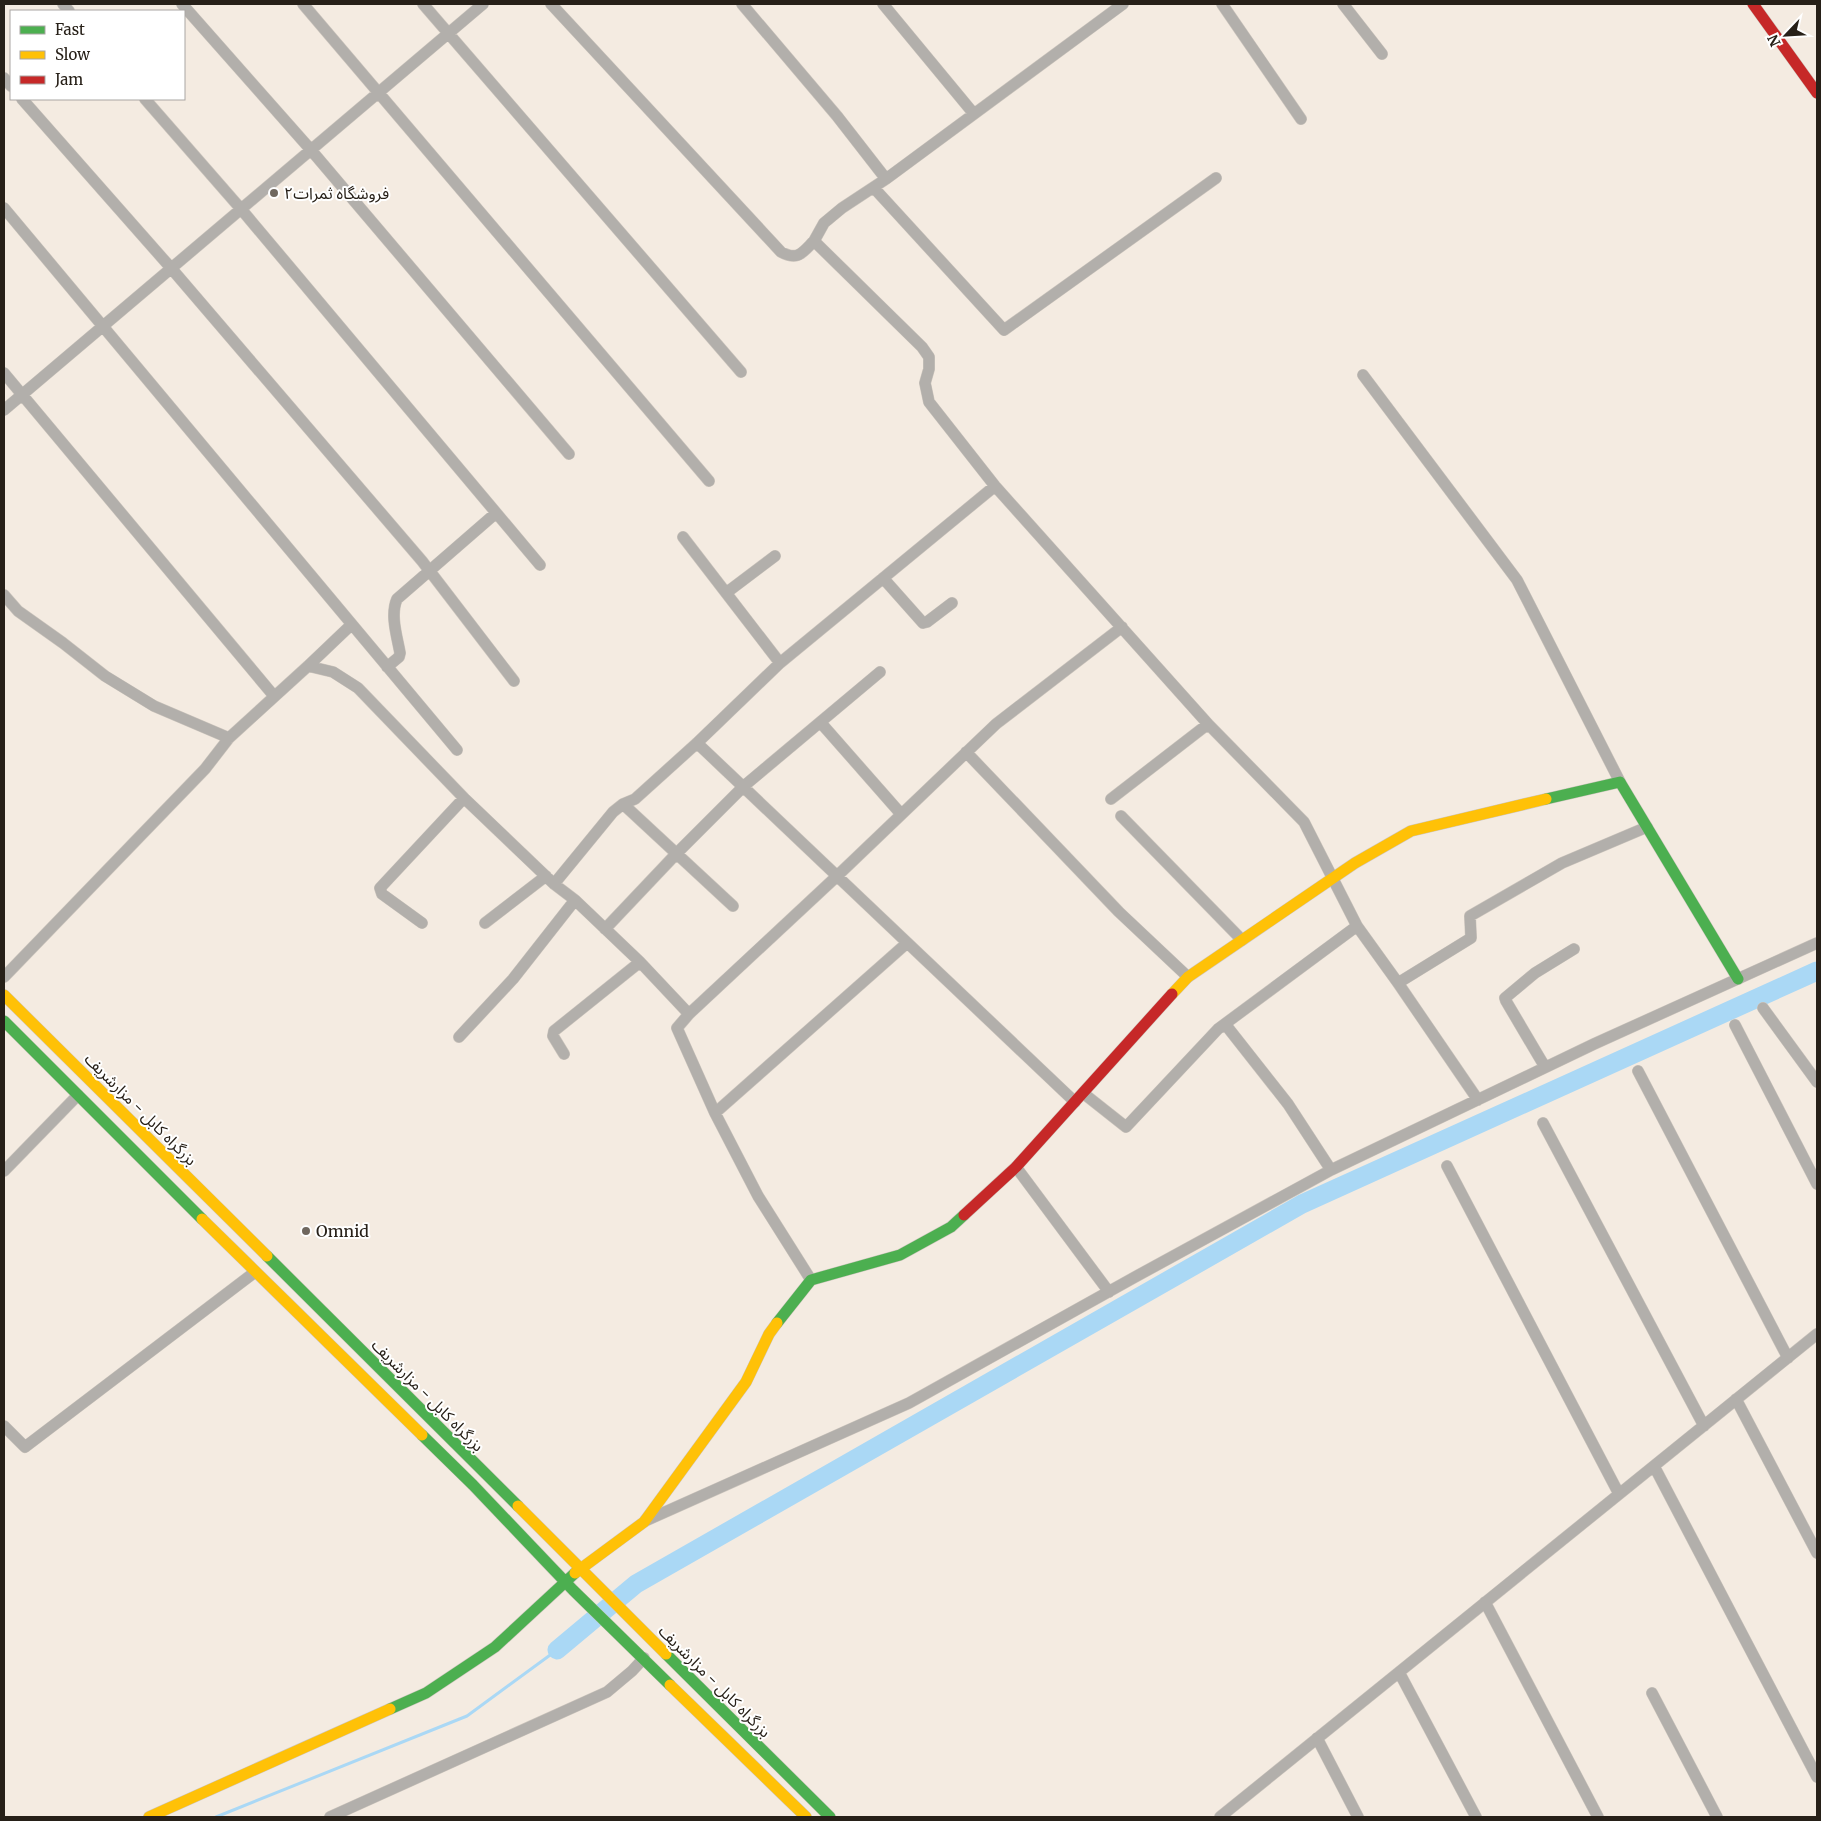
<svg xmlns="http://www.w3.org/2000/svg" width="1821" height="1821" font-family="Merriweather,'Noto Sans Arabic',serif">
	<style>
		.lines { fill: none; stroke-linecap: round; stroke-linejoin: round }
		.stream { stroke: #aad8f5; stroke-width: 3 }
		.river { stroke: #aad8f5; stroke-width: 19 }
		.street-casing { stroke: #cdc6be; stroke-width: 12 }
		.fast-casing { stroke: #cdc6be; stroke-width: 12 }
		.slow-casing { stroke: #cdc6be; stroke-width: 12 }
		.jam-casing { stroke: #cdc6be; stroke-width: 12 }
		.street { stroke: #b2afab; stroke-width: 11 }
		.fast { stroke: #4caf50; stroke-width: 11 }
		.slow { stroke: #ffc107; stroke-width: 11 }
		.jam { stroke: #c62828; stroke-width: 11 }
		.poi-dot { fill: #6f675e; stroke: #fff; stroke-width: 2 }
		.labels { text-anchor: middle; stroke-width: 4; stroke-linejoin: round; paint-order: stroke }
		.poi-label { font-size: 16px; fill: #272018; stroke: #fff; text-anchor: start }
		.street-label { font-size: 16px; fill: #272018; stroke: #fff }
	</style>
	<rect width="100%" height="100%" fill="#f4ebe1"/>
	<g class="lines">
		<path class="stream" d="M216,1817L467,1716L557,1650"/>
		<path class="river" d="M557,1650L636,1584L1302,1204L1817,971"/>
		<defs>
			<path id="street" d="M63,4L69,11
				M182,4L311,150L569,454
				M303,4L709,481
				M423,4L741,372
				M551,4L781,252C798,261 802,253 814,241L922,347L929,357V369L925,383L929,402L995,486L1208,724L1304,822L1357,926L1398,983L1478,1100
				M742,4L837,116L886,179
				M883,4L974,114
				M1222,4L1301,119
				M1343,4L1382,54
				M4,78L11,86
				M22,99L171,268L422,561L514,681
				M145,99L241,209L540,565
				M874,188L1004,330L1216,178
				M4,208L457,750
				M814,241L824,223L842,208L886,179L1123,4
				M4,373L274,696
				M1363,375L1517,580L1620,782
				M4,410L483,4
				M683,537L780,663
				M883,578L923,623L927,622L952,603
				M726,593L775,556
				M4,595L18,611L63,643L105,676L154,706L229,738
				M308,666L333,672L358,688L464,798L554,884L575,900L640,962L689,1014
				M387,667L399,657L400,653C397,636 390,615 397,599L496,513
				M821,723L901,814
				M697,743L1075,1102
				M966,752L1119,912L1188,977
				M1111,799L1208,724
				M623,804L733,906
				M1121,816L1242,940
				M554,884L613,812L623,804L635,799L697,743L780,663L995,486
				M422,923L382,894L380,888L464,798
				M485,923L546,876
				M605,929L677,853L744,786L880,672
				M4,977L205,769L229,738L308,666L351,625
				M1398,983L1471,938L1470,916L1562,863L1647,827
				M1763,1008L1817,1082
				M1225,1024L1288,1104L1331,1170
				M1735,1025L1817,1184
				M459,1037L513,979L575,900
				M564,1054L553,1036L554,1031L640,962
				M1545,1067L1506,1001L1505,998L1535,973L1574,949
				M1638,1071L1788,1358
				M1083,1093L1126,1127L1218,1029L1357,926
				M715,1113L907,943
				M1543,1123L1704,1426
				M1447,1166L1619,1494
				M1016,1167L1109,1292
				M4,1171L78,1095
				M811,1280L758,1196L715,1113L677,1028L689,1014L836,877L996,724L1122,627
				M1736,1399L1817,1553
				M4,1426L25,1447L255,1272
				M1654,1466L1817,1777
				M645,1521L909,1403L1135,1277L1331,1170L1594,1044L1817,943
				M1485,1602L1598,1817
				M1399,1672L1476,1817
				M1652,1693L1717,1817
				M1317,1738L1358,1817
				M330,1817L607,1692L632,1671L644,1658
				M1220,1817L1817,1334"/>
			<path id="fast" d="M1546,799L1620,782L1738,979
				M4,1021L202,1219
				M267,1256L518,1506
				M777,1323L811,1280L900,1255L951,1227L964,1215
				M422,1435L473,1485L573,1590L670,1685
				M666,1654L830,1817
				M390,1709L426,1693L495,1647L575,1573"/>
			<path id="slow" d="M1172,994L1188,977L1355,863L1411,831L1546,799
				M4,995L267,1256
				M202,1219L422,1435
				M518,1506L666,1654
				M575,1573L644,1522L746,1382L769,1334L777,1323
				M670,1685L806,1817
				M149,1817L390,1709"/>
			<path id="jam" d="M1753,4L1817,93
				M964,1215L1016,1167L1172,994"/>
		</defs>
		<use href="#street" class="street-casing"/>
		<use href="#fast" class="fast-casing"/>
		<use href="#slow" class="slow-casing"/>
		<use href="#jam" class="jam-casing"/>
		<use href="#street" class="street"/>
		<use href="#fast" class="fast"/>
		<use href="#slow" class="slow"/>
		<use href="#jam" class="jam"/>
	</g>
	<g class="poi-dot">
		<circle cx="274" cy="193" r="5"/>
		<circle cx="306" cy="1231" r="5"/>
	</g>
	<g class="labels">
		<g class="poi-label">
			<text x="284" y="199">فروشگاه ثمرات٢</text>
			<text x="316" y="1237">Omnid</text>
		</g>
		<g class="street-label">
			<text transform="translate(141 1109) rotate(45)" y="6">بزرگراه کابل - مزارشریف</text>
			<text transform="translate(428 1395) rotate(45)" y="6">بزرگراه کابل - مزارشریف</text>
			<text transform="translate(715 1681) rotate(45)" y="6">بزرگراه کابل - مزارشریف</text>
		</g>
	</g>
	<rect width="1821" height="1821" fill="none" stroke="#272018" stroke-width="10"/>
	<rect x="10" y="10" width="175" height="90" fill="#ffffff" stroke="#a9a6a3"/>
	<rect x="20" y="26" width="25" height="8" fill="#4caf50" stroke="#a9a6a3"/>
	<text x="55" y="35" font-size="15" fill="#272018">Fast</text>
	<rect x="20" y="51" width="25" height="8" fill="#ffc107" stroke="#a9a6a3"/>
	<text x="55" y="60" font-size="15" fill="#272018">Slow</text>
	<rect x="20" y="76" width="25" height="8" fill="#c62828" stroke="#a9a6a3"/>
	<text x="55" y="85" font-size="15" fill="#272018">Jam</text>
	<g transform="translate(1786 35) rotate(245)" stroke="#ffffff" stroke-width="4" paint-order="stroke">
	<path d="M0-4L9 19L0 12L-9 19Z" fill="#272018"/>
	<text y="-8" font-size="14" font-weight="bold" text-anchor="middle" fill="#272018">N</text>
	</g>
</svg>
